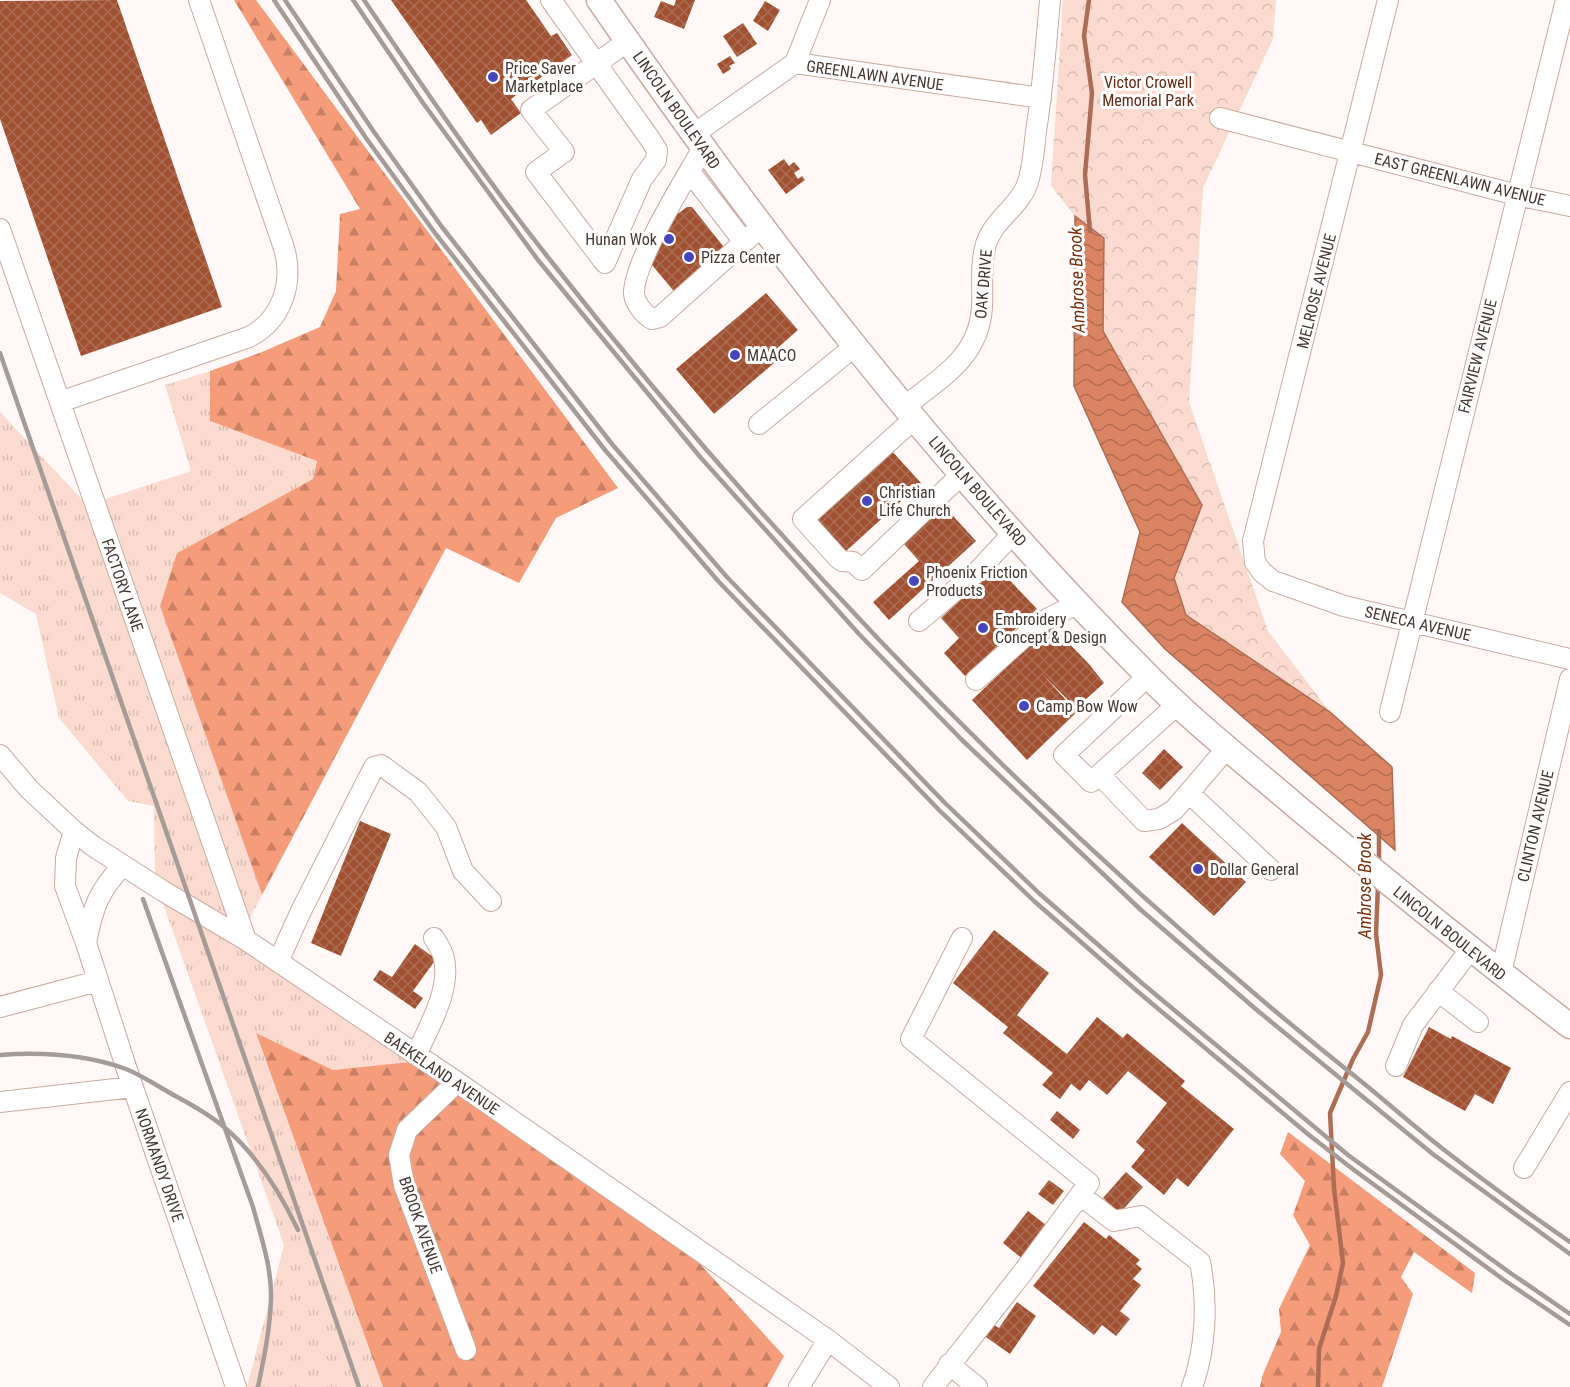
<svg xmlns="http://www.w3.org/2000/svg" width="1570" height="1387" font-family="'Roboto Condensed',sans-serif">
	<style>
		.grass { fill: url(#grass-tufts) }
		.forest { fill: url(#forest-firs) }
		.park { fill: url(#park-crowns) }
		.water { fill: url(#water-waves); stroke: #ad6d55; stroke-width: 1.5 }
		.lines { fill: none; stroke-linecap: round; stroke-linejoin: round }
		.stream { stroke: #ad6d55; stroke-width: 4.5 }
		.building { fill: url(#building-cross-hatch) }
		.minor-casing { stroke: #caab9f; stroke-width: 22 }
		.major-casing { stroke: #caab9f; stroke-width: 27 }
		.minor { stroke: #fff; stroke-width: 20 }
		.major { stroke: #fff; stroke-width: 24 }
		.rail { stroke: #a59c98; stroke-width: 4.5 }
		.poi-dot { fill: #4846bc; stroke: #fff; stroke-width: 2 }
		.labels { text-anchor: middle; stroke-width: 6; stroke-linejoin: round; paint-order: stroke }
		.poi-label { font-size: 16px; fill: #453833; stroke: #fff; text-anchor: start }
		.street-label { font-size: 16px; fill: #453833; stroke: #fff }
		.park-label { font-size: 16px; fill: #612a14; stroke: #fff }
		.water-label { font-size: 18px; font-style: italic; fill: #7d2f0c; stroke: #fff }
	</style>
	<defs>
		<pattern id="grass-tufts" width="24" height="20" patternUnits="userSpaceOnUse" patternTransform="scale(1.5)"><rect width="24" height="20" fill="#fbdbcf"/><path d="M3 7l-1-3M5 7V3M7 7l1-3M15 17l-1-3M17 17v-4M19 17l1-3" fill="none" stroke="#d8bdb2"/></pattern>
		<pattern id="forest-firs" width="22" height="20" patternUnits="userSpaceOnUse" patternTransform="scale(1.5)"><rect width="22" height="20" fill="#f59c7b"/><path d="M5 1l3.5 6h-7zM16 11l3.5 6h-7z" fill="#c88065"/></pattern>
		<pattern id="park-crowns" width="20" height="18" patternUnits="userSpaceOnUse" patternTransform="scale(1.5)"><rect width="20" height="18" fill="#fbdbcf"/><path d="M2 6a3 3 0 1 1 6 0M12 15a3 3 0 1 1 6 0" fill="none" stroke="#d8bdb2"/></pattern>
		<pattern id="water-waves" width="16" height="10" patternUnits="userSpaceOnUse" patternTransform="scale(1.5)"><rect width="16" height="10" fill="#da8463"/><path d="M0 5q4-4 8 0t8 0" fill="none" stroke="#b36d52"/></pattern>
		<pattern id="building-cross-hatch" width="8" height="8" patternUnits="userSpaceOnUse" patternTransform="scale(1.5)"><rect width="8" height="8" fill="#a15131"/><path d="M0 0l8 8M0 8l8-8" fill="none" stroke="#aa6e55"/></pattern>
	</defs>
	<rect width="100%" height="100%" fill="#fff8f6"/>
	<path class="grass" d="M210,371V421L317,461L313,479L177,553L160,606L262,895L239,938L419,1061L333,1070L256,1034L383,1387H247L284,1245L155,881L154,806L128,801L59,718L36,614L0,593V412L87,505L191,471L165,385Z"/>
	<path class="forest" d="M234,0H256L618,488L556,518L519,583L446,548L262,895L160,606L177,553L313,479L317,461L210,421V371L262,352L320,327L336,291L340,214L360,209Z
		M256,1033L333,1070L419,1061L648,1207L784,1356L767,1387H383Z
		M1288,1132L1475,1273L1472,1293L1414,1252L1401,1277L1413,1294L1382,1387H1260L1263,1374L1281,1332L1279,1309L1310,1245L1293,1215L1305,1181L1280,1154Z"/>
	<path class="park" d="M1063,0H1276L1273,39L1203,188L1189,402L1268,631L1330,712L1186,615L1174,578L1202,505L1103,331L1104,238L1075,216L1051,186Z"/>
	<path class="water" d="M1075,216L1104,238L1103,331L1202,505L1174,578L1186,615L1330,712L1392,767L1395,850L1165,649L1122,602L1140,532L1074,386Z"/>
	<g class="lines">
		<path class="stream" d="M1089,0L1084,36L1092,93L1085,175L1090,231
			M1379,865V831
			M1318,1387L1319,1349L1336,1296L1343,1263L1334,1188L1330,1113L1353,1059L1368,1032L1381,975L1376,934L1378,885"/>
	</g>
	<path class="building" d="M117,0L222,307L81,356L0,119V1Z
		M391,0H526L551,36L557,33L572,55L511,99L521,113L491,135L481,120L477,123Z
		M676,0H695L684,29L654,17L661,1L674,6Z
		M765,1L780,10L768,31L753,21Z
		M743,23L757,44L737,57L723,36Z
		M730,56L735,63L729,66L731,69L723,74L717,64Z
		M784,159L789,166L794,162L800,169L794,173L798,179L802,176L805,180L786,194L768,170Z
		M687,207H692L727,251L676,294L648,260L676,215Z
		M766,293L798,330L774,351L780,358L714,414L676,369Z
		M890,449L921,483L845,552L814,519Z
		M944,506L976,541L889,620L873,602L919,561L903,543Z
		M996,566L1037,609L965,676L944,653L959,638L941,618Z
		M1051,625L1089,664L1104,683L1076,708L1042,674L1077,712L1027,760L972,700Z
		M1164,749L1183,767L1160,790L1142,773Z
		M360,821L391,834L341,956L311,943Z
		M1182,823L1246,882L1214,916L1149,857Z
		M994,930L1049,973L1017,1015L1067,1054L1097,1017L1123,1038L1127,1033L1185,1081L1181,1086L1234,1129L1188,1187L1177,1178L1164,1195L1131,1167L1145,1150L1136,1142L1167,1103L1128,1071L1107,1095L1089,1080L1080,1091L1071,1084L1060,1099L1042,1085L1053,1073L1003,1033L1008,1027L953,983Z
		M415,944L436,959L413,991L423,998L415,1009L373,980L380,970L392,977Z
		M1429,1027L1451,1039L1452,1036L1511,1068L1493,1104L1475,1094L1465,1111L1403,1077Z
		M1057,1111L1080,1130L1073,1139L1050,1120Z
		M1126,1172L1143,1187L1120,1213L1103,1198Z
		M1049,1180L1064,1191L1053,1205L1038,1194Z
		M1028,1211L1050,1228L1024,1260L1003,1243Z
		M1084,1222L1106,1239L1109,1235L1140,1260L1136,1264L1142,1269L1133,1279L1141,1285L1120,1311L1130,1319L1116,1336L1102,1325L1094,1335L1033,1286Z
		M1017,1302L1036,1316L1010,1354L983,1335L991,1323L999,1328Z"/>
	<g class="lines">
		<defs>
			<path id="minor" d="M551,0L650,139L657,150L656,160L642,179L605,263L536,172L564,152L531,110L628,41
				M1388,0L1253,541L1255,562L1262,572L1273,581L1344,606L1570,659
				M795,63L820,0
				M1220,118L1517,195L1570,206
				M694,134L795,63L1041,98
				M703,148C686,178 633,262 634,294C635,303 644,315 652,319L660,317L761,227
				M690,172L744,242
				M0,229L246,940
				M60,402L249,337C282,320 294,283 284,248L199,0
				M904,407C940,378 979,358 982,307C983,286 980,265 986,244C994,219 1019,207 1027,185C1033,168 1034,149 1036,131C1043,88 1046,44 1050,0
				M915,418L803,519L838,558L842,561L853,562L862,570L962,474
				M759,424L855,346
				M919,621L978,571L1014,532
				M1148,676L1064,755L1091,782L1178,704
				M976,680L1041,622L1079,603
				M1390,712L1566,0
				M0,755L29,789L74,831L93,846L163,891L246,940L457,1082L828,1340L889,1387
				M1100,775L1144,821L1159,819L1174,810L1227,748
				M1189,793L1271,870
				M74,831L66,858L65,886L86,943L127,1070L236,1387
				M86,943C93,907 98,892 123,865
				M278,962L300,913L374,767L381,765L418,792L446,827L463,871L491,901
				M1501,973L1570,679
				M1438,991L1478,1022
				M0,1007L98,981
				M416,1055C429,1027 453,986 443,955C441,949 437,943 434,938
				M1396,1066L1413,1025L1470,950
				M457,1082L407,1130L399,1155L404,1185L466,1350
				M0,1102L133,1087
				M1524,1168L1570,1092
				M1080,1195L1114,1221L1141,1216L1200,1262C1208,1302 1206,1349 1192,1387
				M949,1364L977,1387
				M799,1387L828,1340
				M933,1387L1023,1272L1089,1183L911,1039L962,938"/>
			<path id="major" d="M599,0C764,239 942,469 1147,675C1194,723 1247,764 1297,807C1387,882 1477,955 1570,1026"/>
		</defs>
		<use href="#minor" class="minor-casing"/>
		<use href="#major" class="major-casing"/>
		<use href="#minor" class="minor"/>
		<use href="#major" class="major"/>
		<path class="rail" d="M274,0L366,138L435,233L605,450L719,582L939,810L1034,901L1137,991L1309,1135L1354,1170L1504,1280L1570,1325
			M285,0L374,132L442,227L612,444L726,576L945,803L1040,894L1143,984L1348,1155L1509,1272L1570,1314
			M353,0L423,103L538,260L701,458L859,634L961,739L1141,910L1258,1011L1434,1155L1570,1254
			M364,0C423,87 482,174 547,256C788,563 1057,839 1362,1082C1389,1104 1415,1127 1443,1149C1484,1181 1527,1212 1570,1242
			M0,353L359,1387
			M143,899L253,1207C261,1237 272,1268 271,1299C270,1329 264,1358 258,1387
			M0,1055C41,1052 87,1055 126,1069C141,1075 156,1085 170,1093C188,1103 208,1113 224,1127C256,1154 280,1192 298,1230"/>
	</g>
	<g class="poi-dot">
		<circle cx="493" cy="77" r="6"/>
		<circle cx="669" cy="239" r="6"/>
		<circle cx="689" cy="257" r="6"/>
		<circle cx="735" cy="355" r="6"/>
		<circle cx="867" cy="501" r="6"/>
		<circle cx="914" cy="581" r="6"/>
		<circle cx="983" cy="628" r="6"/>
		<circle cx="1024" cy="706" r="6"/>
		<circle cx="1198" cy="869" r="6"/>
	</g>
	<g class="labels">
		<g class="poi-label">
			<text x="505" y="74">Price Saver<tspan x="505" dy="18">Marketplace</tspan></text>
			<text x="657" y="245" text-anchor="end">Hunan Wok</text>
			<text x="701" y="263">Pizza Center</text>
			<text x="747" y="361">MAACO</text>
			<text x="879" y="498">Christian<tspan x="879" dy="18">Life Church</tspan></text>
			<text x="926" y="578">Phoenix Friction<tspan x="926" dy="18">Products</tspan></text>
			<text x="995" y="625">Embroidery<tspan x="995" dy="18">Concept &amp; Design</tspan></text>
			<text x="1036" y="712">Camp Bow Wow</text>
			<text x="1210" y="875">Dollar General</text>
		</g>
		<g class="street-label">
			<text transform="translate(875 75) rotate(8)" y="6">GREENLAWN AVENUE</text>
			<text transform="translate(677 110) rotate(55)" y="6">LINCOLN BOULEVARD</text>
			<text transform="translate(1460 179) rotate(14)" y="6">EAST GREENLAWN AVENUE</text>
			<text transform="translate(983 284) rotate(-85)" y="6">OAK DRIVE</text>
			<text transform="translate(1316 291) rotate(-76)" y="6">MELROSE AVENUE</text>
			<text transform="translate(1477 356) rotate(-76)" y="6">FAIRVIEW AVENUE</text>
			<text transform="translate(978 491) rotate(49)" y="6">LINCOLN BOULEVARD</text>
			<text transform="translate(123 585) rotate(71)" y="6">FACTORY LANE</text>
			<text transform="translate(1418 623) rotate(13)" y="6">SENECA AVENUE</text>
			<text transform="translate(1535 826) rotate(-77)" y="6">CLINTON AVENUE</text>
			<text transform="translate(1450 933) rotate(39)" y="6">LINCOLN BOULEVARD</text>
			<text transform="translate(442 1073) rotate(34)" y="6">BAEKELAND AVENUE</text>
			<text transform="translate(160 1165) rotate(71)" y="6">NORMANDY DRIVE</text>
			<text transform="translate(421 1225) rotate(71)" y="6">BROOK AVENUE</text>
		</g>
		<g class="park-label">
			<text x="1148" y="88">Victor Crowell<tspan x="1148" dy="18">Memorial Park</tspan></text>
		</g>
		<g class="water-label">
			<text transform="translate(1077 280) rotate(-92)" y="6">Ambrose Brook</text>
			<text transform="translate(1365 886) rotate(-90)" y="6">Ambrose Brook</text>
		</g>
	</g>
</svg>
